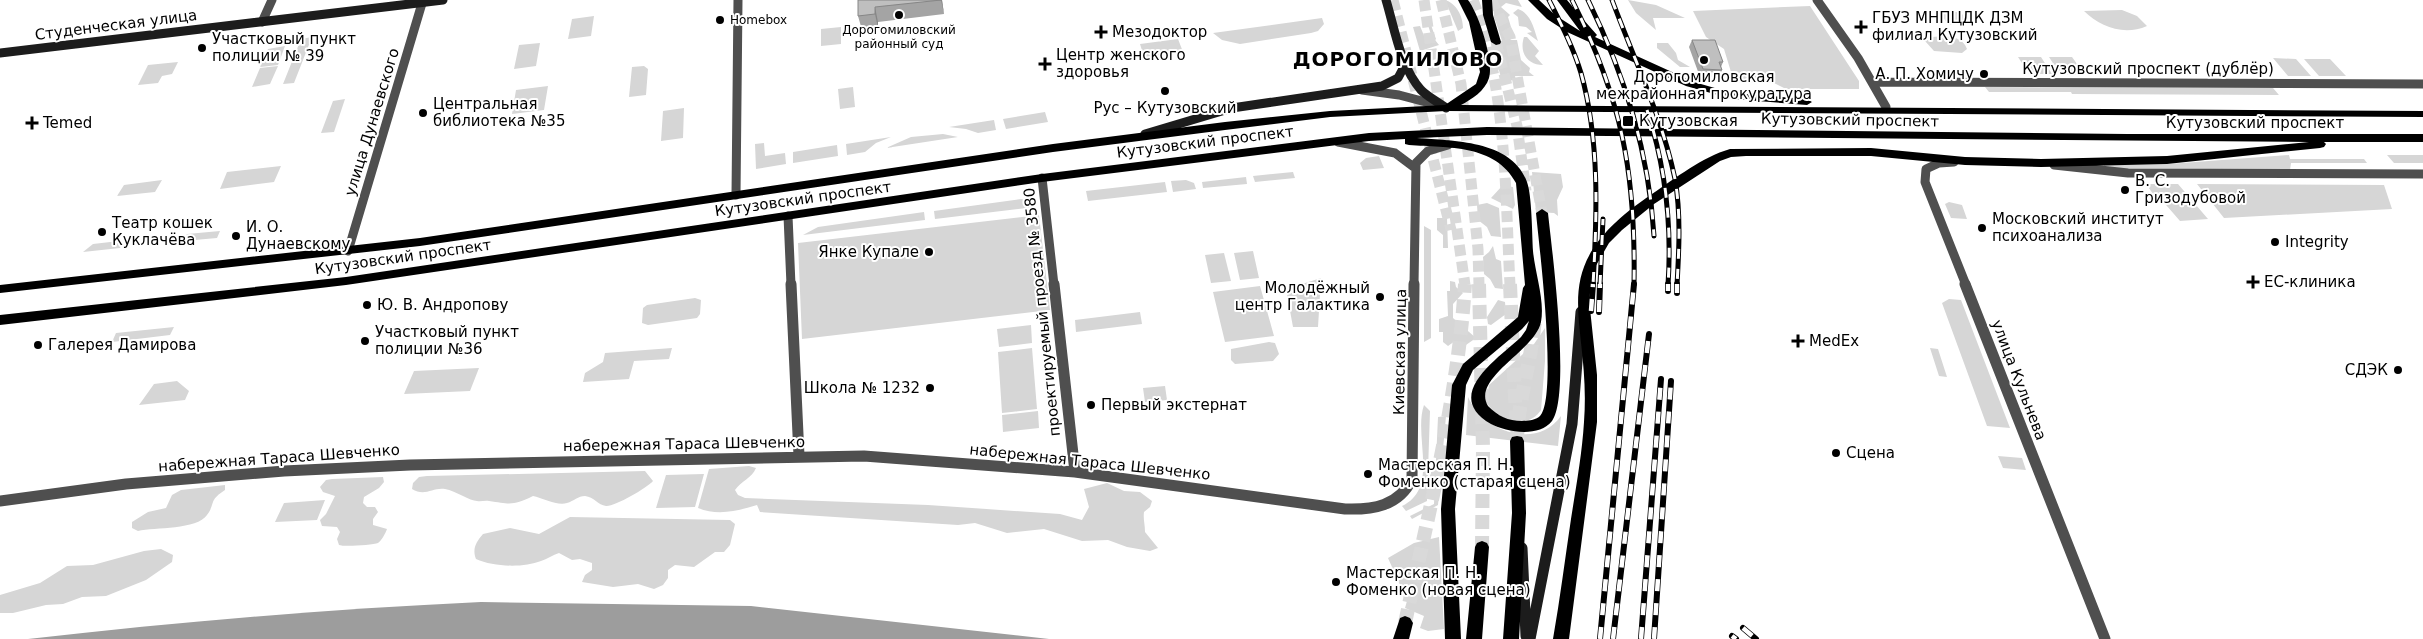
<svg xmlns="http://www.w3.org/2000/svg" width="2423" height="639" font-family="'DejaVu Sans',sans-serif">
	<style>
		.green { fill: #d6d6d6 }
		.water { fill: #9d9d9d }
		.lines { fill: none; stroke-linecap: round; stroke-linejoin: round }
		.primary-tunnel-far1 { stroke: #d9d9d9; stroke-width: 11; stroke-dasharray: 11 5.5; stroke-linecap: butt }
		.primary-tunnel { stroke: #d9d9d9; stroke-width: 14; stroke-dasharray: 14 7; stroke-linecap: butt }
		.street-far1 { stroke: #4f4f4f; stroke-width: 9 }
		.street { stroke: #4f4f4f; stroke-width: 11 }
		.secondary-far1 { stroke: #1c1c1c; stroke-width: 9 }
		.secondary { stroke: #1c1c1c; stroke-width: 11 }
		.primary { fill: #000; fill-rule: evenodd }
		.rail-far1-casing { stroke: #000; stroke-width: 5 }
		.rail-casing { stroke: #000; stroke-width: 6 }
		.rail-far1 { stroke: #fff; stroke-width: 3; stroke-dasharray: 10; stroke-linecap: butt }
		.rail { stroke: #fff; stroke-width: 4.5; stroke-dasharray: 12; stroke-linecap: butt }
		.wall { fill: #a4a4a4 }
		.shaded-wall { fill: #868686 }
		.building { fill: #bfbfbf; stroke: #868686 }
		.poi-dot { fill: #000; stroke: #fff; stroke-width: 2 }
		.labels { text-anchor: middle; stroke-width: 4; stroke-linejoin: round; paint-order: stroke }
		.far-poi-label { font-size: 12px; fill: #000; stroke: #fff; text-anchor: start }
		.poi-label { font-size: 15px; fill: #000; stroke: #fff; text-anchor: start }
		.street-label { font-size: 15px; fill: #000; stroke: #fff }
		.district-label { font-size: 20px; font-weight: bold; letter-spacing: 1px; fill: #000; stroke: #fff }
	</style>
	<rect width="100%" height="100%" fill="#fff"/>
	<path class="green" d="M1445,0C1456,3 1463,16 1463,28L1458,31Z
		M1493,0H1518L1522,7L1506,3L1501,7L1510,15L1508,17L1511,27L1508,29L1507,35L1511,40H1517L1521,60L1530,68L1529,72L1534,76H1515L1516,80L1502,81L1491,42L1502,41L1494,16Z
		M1628,0L1656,5L1685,18H1653L1656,30L1636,13Z
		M1810,6L1859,81V89H1786L1774,83L1734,82L1724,49L1706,37L1693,11Z
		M1518,9C1531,13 1534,29 1538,41L1527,33L1532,32L1526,27L1519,26L1518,17L1513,13Z
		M2122,10L2137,16L2147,26C2124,36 2100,27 2084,11Z
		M1940,12H1961L1969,25H1948Z
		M594,16L591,36L568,39L572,19Z
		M1322,18L1324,24L1318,31L1311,33L1240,44L1222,40L1213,33Z
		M1428,25H1431L1436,39L1435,40L1439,45L1420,51L1413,27L1420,26L1425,38H1432Z
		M841,27V44L821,46V29Z
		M312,37L294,83L283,84L301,39Z
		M1524,37H1527L1539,51L1535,56L1543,65C1527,65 1519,52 1524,37Z
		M1928,37C1942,37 1961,33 1967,49L1962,53L1934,51L1925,41Z
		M1178,39L1183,52L1144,57L1140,44Z
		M540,43L536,66L514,69L519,45Z
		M1657,43H1668L1676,53L1678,60L1690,67H1680L1657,48Z
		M285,46L278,65L260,67L268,49Z
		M2018,57H2041L2052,74H2029Z
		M2049,57H2072L2085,75L2060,74Z
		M2273,58L2296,59L2311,76H2288Z
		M2304,59H2330L2346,76H2319Z
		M178,62L172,74L162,76L158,83L138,85L148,65Z
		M278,66L270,84L252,87L260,68Z
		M644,66L648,69L646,95L629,97L632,67Z
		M548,86L544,110L512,114L516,90Z
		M853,87L855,107L840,109L838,89Z
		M1985,87L2273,88L2279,95L2072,94L2071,92H1989Z
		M345,99L334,132L321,133L333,101Z
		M684,108L683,138L661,141L663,111Z
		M1045,112L1048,122L1006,129L1003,119Z
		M994,120L996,130L978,133L966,129L949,127Z
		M943,134L958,137L886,148L911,137Z
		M891,137L876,143L865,152L847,155L846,144Z
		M764,143L765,156L785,153L786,164L756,169L755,144Z
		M837,145L838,156L793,163V152Z
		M2289,155L2290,159H2364L2367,163H2291L2290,170L2126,169L2104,167V165L2169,164Z
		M2387,155H2423V163H2394Z
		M1379,156L1384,168L1363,170L1360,163L1366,158Z
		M281,166L274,182L220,189L227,172Z
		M1293,172L1295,178L1255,182L1253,176Z
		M1532,172L1561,174L1563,187L1557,200L1558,216L1554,213L1536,212Z
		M1246,177L1247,184L1203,188L1202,182Z
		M162,180L155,192L117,196L124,185Z
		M1186,180L1194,183L1196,189L1173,192L1171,181Z
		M1165,182L1167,192L1088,201L1086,191Z
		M2146,184H2178L2208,219L2180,221L2160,198H2156Z
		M2197,184L2384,185L2392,209L2224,218Z
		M1502,186L1513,187L1515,205L1513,209L1491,198Z
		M1021,199L1030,201L1035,207L935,219L934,211Z
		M1949,202L1962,205L1967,219L1951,218L1945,204Z
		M1487,203L1499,208L1501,237L1491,236L1487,227L1478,220L1477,205Z
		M924,212L925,220L803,235L818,227Z
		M1039,215L1050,310L802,339L798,243Z
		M1437,218H1447L1448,248H1443V235L1437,230Z
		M1424,226L1431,230V338L1424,342Z
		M220,231L217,238L183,241L187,234Z
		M119,241L122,244L120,248L83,252L93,244Z
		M1493,246L1496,259L1501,261L1503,289L1495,288L1490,279L1484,274L1483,257L1489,252Z
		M1253,251L1259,278L1240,280L1234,253Z
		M1224,253L1231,281L1211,283L1205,255Z
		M1321,278L1318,327H1293L1286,289Z
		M1450,281L1455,282L1456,287L1463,293L1453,304V318L1476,338L1463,347L1455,341L1448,346L1443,342V332H1439V319L1448,316L1447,291H1450Z
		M1260,286L1274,336L1225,342L1213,292Z
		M695,298L701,300L700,314L697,318L648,325L642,323L643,308L647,305Z
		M1949,299L1961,300L2010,428L1987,426L1942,303Z
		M1498,300L1505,302L1506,314L1491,325L1488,324L1487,317Z
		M1140,312L1142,324L1076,332L1075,320Z
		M1031,325L1032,343L999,347L997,329Z
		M174,327L170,335L112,342L116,333Z
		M1545,328V361L1541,410C1527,431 1497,420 1486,402L1489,385L1534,344Z
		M1269,342L1275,343L1279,354L1273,361L1235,364L1231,360V349Z
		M672,348L669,359L634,361L629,379L583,382L585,373L603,362L605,353Z
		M1032,348L1037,409L1002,413L998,352Z
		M1930,348L1938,349L1947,377L1939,376Z
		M479,368L470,391L404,394L414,371Z
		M177,381L189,391L185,400L139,405L154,384Z
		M1165,386L1167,400L1145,402L1143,388Z
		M1468,397C1483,431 1536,451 1561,416L1558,446L1466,435Z
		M1424,405L1430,411L1427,501L1406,511L1402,506C1440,488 1413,436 1424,405Z
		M1038,411L1039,428L1003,432L1002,415Z
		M1446,416L1438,505L1412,519L1410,516L1434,504L1438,417Z
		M1998,456L2022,458L2026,470L2003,468Z
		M749,466L756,468C752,478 741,481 735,490L738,495L745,498L928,505L1060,514L1082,520L1089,507L1084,489L1107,483L1124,491L1140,492L1152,501L1150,507L1144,512C1143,519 1145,524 1145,532L1158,548L1150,551L1127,547L1108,540L1082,541L1044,529L1007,533L975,523L958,525L760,512L757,505C737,511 718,516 698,508L709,469Z
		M645,471L653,481C647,488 614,507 606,506C598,505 594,497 585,496C578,496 574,501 567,503C557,506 543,498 533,496C513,506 510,504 489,501C485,500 481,502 477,501C470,501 456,491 445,489C433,487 425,497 412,489L413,483L419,477L427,476Z
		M704,474L695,507L656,508L666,475Z
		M383,477L384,482L379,488L364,497L363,503L367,507H375L378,512L373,519V525L387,529C385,534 382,540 378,543C373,545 344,547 339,545L337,539L340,532L337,527L322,526L320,520L326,514L335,496L323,492L320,487L326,480L332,479Z
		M225,485V490C208,501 216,503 207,515C197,530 155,527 138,531L132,528V522L148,512L166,508L172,495L181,490Z
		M325,500L317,520L275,522L284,503Z
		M570,517L730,520L735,524L730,545L724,552H715L694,567L675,565L668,570V578L663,585L654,589L638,584L613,587L582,582L585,575L592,570V563L580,559L572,560L559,553C553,555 547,559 541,561C523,568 494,567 476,559C472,549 476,542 483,534L510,528L539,534Z
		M1439,537L1444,629L1428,631L1420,628L1424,616L1405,608L1407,601L1388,558L1414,543Z
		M161,549L173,555L172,562L146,580L106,596L82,597L63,604L46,605L13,613H0V595L40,583L67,566L93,565L144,551Z"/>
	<path class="water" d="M481,602L751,606L1049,639H28C179,622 329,609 481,602Z"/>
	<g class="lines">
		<path class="primary-tunnel-far1" d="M1393,0L1451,230
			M1424,0L1465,285
			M1441,0L1461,84L1478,249L1479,285
			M1473,0C1507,89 1505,191 1510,285
			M1491,0L1510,37L1542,213
			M1496,42L1517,126L1526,191"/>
		<path class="primary-tunnel" d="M1479,284L1483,448L1482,547
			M1510,284L1516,420
			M1517,441C1518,399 1532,360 1535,318
			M1405,623C1429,511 1458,398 1465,284"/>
		<path class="street-far1" d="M1817,0L1858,58L1886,107
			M262,22L272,0
			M1873,82L2423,84
			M1362,90L1399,95L1441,106
			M1338,142L1395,153L1415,168
			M1954,162L1939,163L1926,169L1925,182L1966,285
			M2054,165L2128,173L2423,174
			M1042,178L1054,285
			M736,195L738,0
			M788,216L791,285
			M348,251L423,0
			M1414,285L1416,163L1428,151L1448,145"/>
		<path class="street" d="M791,284L799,456
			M1054,284L1075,472
			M1965,284L2105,639
			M0,501L126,484L284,471L410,465L864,456L1075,472L1345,509C1373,510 1399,506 1412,479L1414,284"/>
		<path class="secondary-far1" d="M1386,0C1395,30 1400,66 1421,90C1428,97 1438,102 1446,108
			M0,53L443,0
			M1145,134L1232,108L1382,86L1398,78L1406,63"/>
		<path class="secondary" d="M1522,548L1526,636
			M1530,639L1572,424L1581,312"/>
		<path class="primary" d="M1458,0H1468C1479,14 1494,61 1489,78C1485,91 1472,99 1461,105L2423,111V117L1446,111L1330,117L1225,130L1053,152L420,246L0,293V285L420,238L1053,144L1225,122L1330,111L1445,105L1476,84L1480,72L1469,22Z
			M1482,0H1492L1493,15L1501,42L1500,44L1496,45L1491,42L1483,15Z
			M1528,0H1539L1555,15L1580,31L1557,0H1567C1577,12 1587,24 1597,35L1595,37L1694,82L1732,93L1807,99L1812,102L1807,105L1732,99L1686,86L1567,32L1547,19Z
			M1487,127L2127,134H2423V142H2324L2326,144L2324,147L2320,148L2167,164L2041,167L1965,165L1871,156H1746L1731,157L1720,161L1654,204L1622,230L1609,243L1594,269L1589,299L1597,375V422L1569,639H1553C1560,599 1565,559 1571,519C1576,487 1582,454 1584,422C1592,313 1538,271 1652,194C1676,178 1702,157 1730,149L1871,148L1965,157L2041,159L2167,156L2309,142L1487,135L1417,138C1454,141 1512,140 1527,182C1532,196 1532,234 1533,251C1535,273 1545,300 1541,322C1535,351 1471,378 1488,406C1498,416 1508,421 1522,421C1528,421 1536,420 1540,416C1558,397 1539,244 1536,213L1542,209L1548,213C1552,250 1571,395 1552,421C1539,438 1506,432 1491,424C1441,395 1499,358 1521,337L1526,330L1529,321L1522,329L1473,370L1466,385L1455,509L1461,639H1445L1441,509L1452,385L1463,364L1518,317L1523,288L1525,285L1516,183C1495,144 1448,148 1409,145L1405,144V139L1369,141L1042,182L346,285L0,325V315L346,277L1042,174L1369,133Z
			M1517,436L1522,437L1524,441L1526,513L1519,639H1503L1512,513L1510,441L1512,437Z
			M1482,541L1487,543L1489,547L1482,639H1466L1475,547L1477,543Z
			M1405,616L1410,618L1413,623L1409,639H1393L1400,618Z"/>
		<defs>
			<path id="rail-far1" d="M1549,0C1561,24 1573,47 1581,73C1600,141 1597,215 1593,285
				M1572,0C1622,100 1636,173 1634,285
				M1588,0C1625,76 1649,152 1654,236
				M1612,0C1634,59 1662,117 1675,179C1681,214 1679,250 1677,285
				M1647,110C1666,168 1672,225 1668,285
				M1600,285L1603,219"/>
			<path id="rail" d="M1668,291V284
				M1677,293V284
				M1591,311L1593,284
				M1599,312L1600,284
				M1743,628L1756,639
				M1732,636L1736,639
				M1600,639L1634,284
				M1613,639L1649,334
				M1641,639L1661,379
				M1654,639L1671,381"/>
		</defs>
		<use href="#rail-far1" class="rail-far1-casing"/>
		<use href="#rail" class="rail-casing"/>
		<use href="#rail-far1" class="rail-far1"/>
		<use href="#rail" class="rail"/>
	</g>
	<path class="wall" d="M858,0H942L944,14L878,22V28L862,30L858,16Z
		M1692,40L1723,62L1721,67L1722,70L1719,77H1700L1689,47Z"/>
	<path class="shaded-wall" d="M941,0H942L944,14Z
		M875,7L878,22V28L875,14Z"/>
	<path class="building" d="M858,0H941L875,7V14L858,16Z
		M1692,40H1715L1723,62H1719L1722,70L1703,69Z"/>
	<g class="poi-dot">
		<circle cx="899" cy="15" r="5"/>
		<circle cx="720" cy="20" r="5"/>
		<path d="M1858.5 19.5h5v5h5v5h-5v5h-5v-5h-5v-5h5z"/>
		<path d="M1098.5 24.5h5v5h5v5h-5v5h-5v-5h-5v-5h5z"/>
		<circle cx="202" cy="48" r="5"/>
		<circle cx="1704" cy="60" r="5"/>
		<path d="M1042.5 56.5h5v5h5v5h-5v5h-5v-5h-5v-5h5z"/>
		<circle cx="1984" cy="74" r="5"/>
		<circle cx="1165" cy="91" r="5"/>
		<circle cx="423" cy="113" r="5"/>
		<rect x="1622" y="115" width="12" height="12" rx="2.5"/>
		<path d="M29.5 115.5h5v5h5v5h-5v5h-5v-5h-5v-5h5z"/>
		<circle cx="2125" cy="190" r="5"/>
		<circle cx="1982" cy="228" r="5"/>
		<circle cx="102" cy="232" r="5"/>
		<circle cx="236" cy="236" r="5"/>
		<circle cx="2275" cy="242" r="5"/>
		<circle cx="929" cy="252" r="5"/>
		<path d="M2250.5 274.5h5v5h5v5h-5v5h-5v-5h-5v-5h5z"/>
		<circle cx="1380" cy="297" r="5"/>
		<circle cx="367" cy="305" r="5"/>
		<circle cx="365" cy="341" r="5"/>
		<path d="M1795.5 333.5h5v5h5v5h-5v5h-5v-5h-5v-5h5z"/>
		<circle cx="38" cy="345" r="5"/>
		<circle cx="2398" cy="370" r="5"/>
		<circle cx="930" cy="388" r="5"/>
		<circle cx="1091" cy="405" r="5"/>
		<circle cx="1836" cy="453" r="5"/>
		<circle cx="1368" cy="474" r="5"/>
		<circle cx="1336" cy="582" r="5"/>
	</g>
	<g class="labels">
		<g class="far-poi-label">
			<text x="730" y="24">Homebox</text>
			<text x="899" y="34" text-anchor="middle">Дорогомиловский<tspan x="899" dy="14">районный суд</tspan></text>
		</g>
		<g class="poi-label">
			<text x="1872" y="23">ГБУЗ МНПЦДК ДЗМ<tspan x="1872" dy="17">филиал Кутузовский</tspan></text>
			<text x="1112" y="37">Мезодоктор</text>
			<text x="212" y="44">Участковый пункт<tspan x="212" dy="17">полиции № 39</tspan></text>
			<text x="1056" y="60">Центр женского<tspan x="1056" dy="17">здоровья</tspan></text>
			<text x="1974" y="79" text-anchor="end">А. П. Хомичу</text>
			<text x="1704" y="82" text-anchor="middle">Дорогомиловская<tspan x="1704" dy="17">межрайонная прокуратура</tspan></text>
			<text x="433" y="109">Центральная<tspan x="433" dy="17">библиотека №35</tspan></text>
			<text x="1165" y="113" text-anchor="middle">Рус – Кутузовский</text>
			<text x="1639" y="126">Кутузовская</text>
			<text x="43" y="128">Temed</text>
			<text x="2135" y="186">В. С.<tspan x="2135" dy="17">Гризодубовой</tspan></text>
			<text x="1992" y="224">Московский институт<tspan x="1992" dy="17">психоанализа</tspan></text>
			<text x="112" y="228">Театр кошек<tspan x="112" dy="17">Куклачёва</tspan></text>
			<text x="246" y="232">И. О.<tspan x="246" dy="17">Дунаевскому</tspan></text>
			<text x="2285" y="247">Integrity</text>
			<text x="919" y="257" text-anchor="end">Янке Купале</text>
			<text x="2264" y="287">ЕС-клиника</text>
			<text x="1370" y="293" text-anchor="end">Молодёжный<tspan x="1370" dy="17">центр Галактика</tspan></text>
			<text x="377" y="310">Ю. В. Андропову</text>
			<text x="375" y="337">Участковый пункт<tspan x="375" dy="17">полиции №36</tspan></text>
			<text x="1809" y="346">MedEx</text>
			<text x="48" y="350">Галерея Дамирова</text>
			<text x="2388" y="375" text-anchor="end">СДЭК</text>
			<text x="920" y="393" text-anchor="end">Школа № 1232</text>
			<text x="1101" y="410">Первый экстернат</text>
			<text x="1846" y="458">Сцена</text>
			<text x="1378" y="470">Мастерская П. Н.<tspan x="1378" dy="17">Фоменко (старая сцена)</tspan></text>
			<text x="1346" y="578">Мастерская П. Н.<tspan x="1346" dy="17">Фоменко (новая сцена)</tspan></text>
		</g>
		<g class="street-label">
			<text transform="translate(116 25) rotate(-7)" y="5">Студенческая улица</text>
			<text x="2148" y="74">Кутузовский проспект (дублёр)</text>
			<text transform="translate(1850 120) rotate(1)" y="5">Кутузовский проспект</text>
			<text transform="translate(372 122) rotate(-73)" y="5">улица Дунаевского</text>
			<text x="2255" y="128">Кутузовский проспект</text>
			<text transform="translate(1205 142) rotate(-7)" y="5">Кутузовский проспект</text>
			<text transform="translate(803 199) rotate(-8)" y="5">Кутузовский проспект</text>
			<text transform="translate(403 257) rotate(-8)" y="5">Кутузовский проспект</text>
			<text transform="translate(1042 312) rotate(-96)" y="5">проектируемый проезд № 3580</text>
			<text transform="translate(1400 352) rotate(-89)" y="5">Киевская улица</text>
			<text transform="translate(2019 380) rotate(69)" y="5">улица Кульнева</text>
			<text transform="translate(684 444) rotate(-1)" y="5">набережная Тараса Шевченко</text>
			<text transform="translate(279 458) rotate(-4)" y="5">набережная Тараса Шевченко</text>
			<text transform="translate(1090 462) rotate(6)" y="5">набережная Тараса Шевченко</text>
		</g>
		<g class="district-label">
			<text x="1398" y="66">ДОРОГОМИЛОВО</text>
		</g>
	</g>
</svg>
